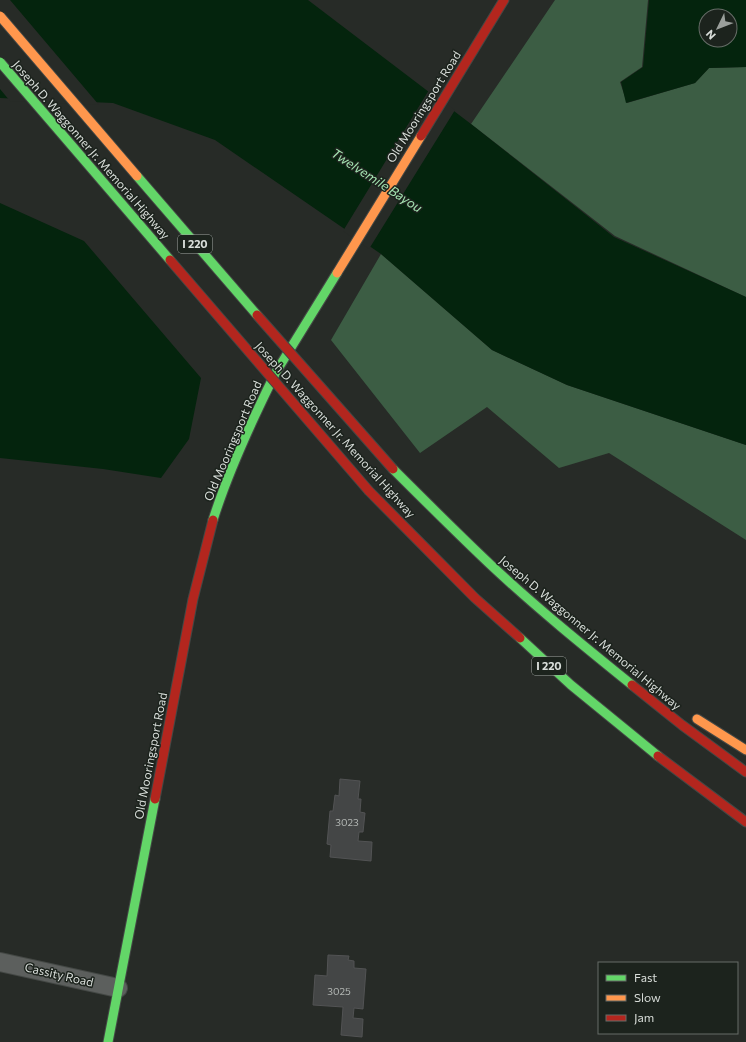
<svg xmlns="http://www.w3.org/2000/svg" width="746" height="1042" font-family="Commissioner,sans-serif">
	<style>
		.forest { fill: #3c5d44 }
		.water { fill: #04240d; fill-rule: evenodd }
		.pier { fill: #272b27 }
		.building { fill: #444646; stroke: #525354 }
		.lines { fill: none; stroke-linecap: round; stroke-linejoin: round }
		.street-casing { stroke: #444845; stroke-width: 20 }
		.fast-casing { stroke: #444845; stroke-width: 11 }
		.slow-casing { stroke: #444845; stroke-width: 11 }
		.jam-casing { stroke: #444845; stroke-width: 11 }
		.street { stroke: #5c5f5d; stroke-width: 18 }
		.fast { stroke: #63d668; stroke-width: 9 }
		.slow { stroke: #ff974d; stroke-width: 9 }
		.jam { stroke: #b3261e; stroke-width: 9 }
		.fast-bridge-casing { stroke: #444845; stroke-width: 11; stroke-linecap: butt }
		.slow-bridge-casing { stroke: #444845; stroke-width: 11; stroke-linecap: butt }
		.jam-bridge-casing { stroke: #444845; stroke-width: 11; stroke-linecap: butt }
		.fast-bridge { stroke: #63d668; stroke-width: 9 }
		.slow-bridge { stroke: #ff974d; stroke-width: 9 }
		.jam-bridge { stroke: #b3261e; stroke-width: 9 }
		.labels { text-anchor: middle; stroke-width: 3; stroke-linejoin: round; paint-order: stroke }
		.number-label { font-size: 10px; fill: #b3b7b4 }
		.shield { fill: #1c231d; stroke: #a0a5a1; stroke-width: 1 }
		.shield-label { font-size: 11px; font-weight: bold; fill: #d8ddd9 }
		.street-label { font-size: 12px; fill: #d8ddd9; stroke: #1c231d }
		.water-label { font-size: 13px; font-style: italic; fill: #a5e4b2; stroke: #1c231d }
	</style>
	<rect width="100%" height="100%" fill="#272b27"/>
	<path class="forest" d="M555,0H648L642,67L620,82L627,103L695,83L709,68L746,67V297L615,236L471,124Z
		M381,254L492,350L567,385L746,445V540L609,453L559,468L487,407L420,453L331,340Z"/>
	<path class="water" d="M0,0H308L471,124L614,237L746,297V445L567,385L492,350L381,254L215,140L113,103L0,98Z
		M649,0H746V67L709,68L695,83L626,103L621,82L643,67ZM706,16H730V40H706Z
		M0,203L84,241L201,378L189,439L161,478L103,469L0,458Z"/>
	<path class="pier" d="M0,0H10L99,105L10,101L0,89Z
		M429,90L455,110L369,249L343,231Z"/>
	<path class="building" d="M340,779L360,781L358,799H361L360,812L365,813L363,832H359L358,841L372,842L371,861L330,857L331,845L327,844L330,811H333L335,795L339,796Z
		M328,955L349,956L348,960L354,961V968L366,969L363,1009L354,1008L353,1018L363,1019L362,1037L341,1035L343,1007L313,1005L315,975L327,976Z"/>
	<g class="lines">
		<defs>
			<path id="street" d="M0,962L118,988"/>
			<path id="fast" d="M393,469C426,502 459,535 493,567C538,609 585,647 632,685
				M213,520C229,469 252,420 276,372L337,273
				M520,638L571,685L658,756
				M108,1042L155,799"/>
			<path id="slow" d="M337,273L421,136
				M697,719L746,750"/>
			<path id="jam" d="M421,136L504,0
				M369,491L475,598L520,638
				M632,685L682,725L746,772
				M658,756L746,822
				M155,799L193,599L213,520"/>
		</defs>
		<use href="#street" class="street-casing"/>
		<use href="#fast" class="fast-casing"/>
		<use href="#slow" class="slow-casing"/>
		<use href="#jam" class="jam-casing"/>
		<use href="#street" class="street"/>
		<use href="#fast" class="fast"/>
		<use href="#slow" class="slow"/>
		<use href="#jam" class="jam"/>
		<defs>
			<path id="fast-bridge" d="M0,62L170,260
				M137,176L257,315"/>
			<path id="slow-bridge" d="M0,16L137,176"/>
			<path id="jam-bridge" d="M170,260L369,491
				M257,315L393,469"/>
		</defs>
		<use href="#fast-bridge" class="fast-bridge-casing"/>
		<use href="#slow-bridge" class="slow-bridge-casing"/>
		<use href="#jam-bridge" class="jam-bridge-casing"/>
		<use href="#fast-bridge" class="fast-bridge"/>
		<use href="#slow-bridge" class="slow-bridge"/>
		<use href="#jam-bridge" class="jam-bridge"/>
	</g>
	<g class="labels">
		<g class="number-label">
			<text x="347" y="826">3023</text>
			<text x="339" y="995">3025</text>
		</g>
		<g class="shield">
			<rect x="178" y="235" width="34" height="18" rx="3"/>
			<rect x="532" y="657" width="34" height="18" rx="3"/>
		</g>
		<g class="shield-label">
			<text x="195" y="248">I 220</text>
			<text x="549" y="670">I 220</text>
		</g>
		<g class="street-label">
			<text transform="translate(424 107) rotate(-58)" y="4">Old Mooringsport Road</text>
			<text transform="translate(91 150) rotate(49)" y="4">Joseph D. Waggonner Jr. Memorial Highway</text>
			<text transform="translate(335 430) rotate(48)" y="4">Joseph D. Waggonner Jr. Memorial Highway</text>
			<text transform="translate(233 441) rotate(-67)" y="4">Old Mooringsport Road</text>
			<text transform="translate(590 633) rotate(40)" y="4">Joseph D. Waggonner Jr. Memorial Highway</text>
			<text transform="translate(151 756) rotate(-79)" y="4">Old Mooringsport Road</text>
			<text transform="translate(59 975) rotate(13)" y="4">Cassity Road</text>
		</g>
		<g class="water-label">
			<text transform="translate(377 180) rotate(33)" y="5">Twelvemile Bayou</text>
		</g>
	</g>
	<rect x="598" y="962" width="140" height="72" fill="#1c231d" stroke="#676d68"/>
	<rect x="606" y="975" width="20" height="6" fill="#63d668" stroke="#676d68"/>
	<text x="634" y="982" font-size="12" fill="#d8ddd9">Fast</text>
	<rect x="606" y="995" width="20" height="6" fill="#ff974d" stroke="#676d68"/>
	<text x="634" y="1002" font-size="12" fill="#d8ddd9">Slow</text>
	<rect x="606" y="1015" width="20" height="6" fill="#b3261e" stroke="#676d68"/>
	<text x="634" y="1022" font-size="12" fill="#d8ddd9">Jam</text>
	<g transform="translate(718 28) rotate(227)"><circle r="19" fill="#1c231d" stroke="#676d68"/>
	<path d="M0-3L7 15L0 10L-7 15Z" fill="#9a9f9b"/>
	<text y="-6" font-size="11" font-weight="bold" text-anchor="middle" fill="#d8ddd9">N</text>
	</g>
</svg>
